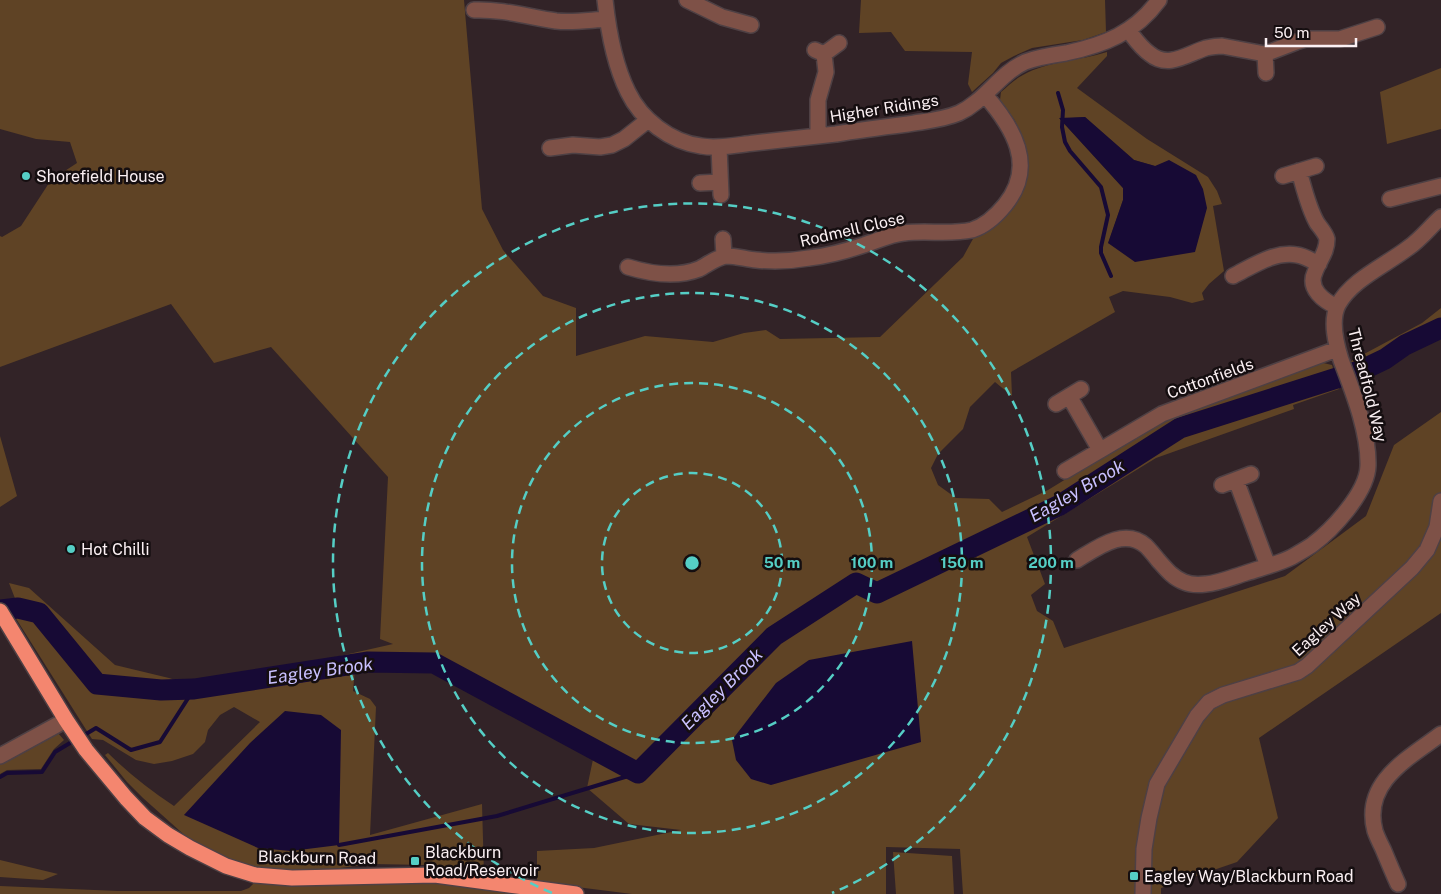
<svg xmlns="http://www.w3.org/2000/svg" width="1441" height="894" font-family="'Public Sans',sans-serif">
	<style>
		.green { fill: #5f4325; fill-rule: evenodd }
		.water { fill: #170a35 }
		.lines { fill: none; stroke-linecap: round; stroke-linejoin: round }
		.stream { stroke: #170a35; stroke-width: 4 }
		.river { stroke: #170a35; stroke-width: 21 }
		.minor-casing { stroke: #4e4044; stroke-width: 18 }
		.highway-casing { stroke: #4e4044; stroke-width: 18 }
		.minor { stroke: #7e5147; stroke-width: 15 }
		.highway { stroke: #f4866f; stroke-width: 15 }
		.ring { fill: none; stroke: #55cec5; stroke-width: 2.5; stroke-dasharray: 9 6 }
		.poi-dot { fill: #55cec5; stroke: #150e10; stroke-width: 2 }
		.labels { text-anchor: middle; stroke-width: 5; stroke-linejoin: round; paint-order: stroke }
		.street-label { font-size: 16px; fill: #fbf0f3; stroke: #150e10 }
		.poi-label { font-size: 16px; fill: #fbf0f3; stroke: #150e10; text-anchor: start }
		.water-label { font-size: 18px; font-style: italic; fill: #c9c0ff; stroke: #150e10 }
		.centre { fill: #55cec5; stroke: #150e10; stroke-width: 2.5 }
		.ring-label { font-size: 15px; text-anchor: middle; font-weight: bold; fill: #55cec5; stroke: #150e10; stroke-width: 5; stroke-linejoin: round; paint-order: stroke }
	</style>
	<rect width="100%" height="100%" fill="#322327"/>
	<path class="green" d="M0,0H464L482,209L503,250L543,296L576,308V356L645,336L713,342L744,333L766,330L780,339L880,337L963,257L974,237L994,225L1025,149L1020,131L1014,119L1000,100L1001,92C1008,86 1015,79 1023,75C1048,61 1079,61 1107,52V56L1077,88L1147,139L1208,177L1217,191L1222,204L1213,206L1224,271L1209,284L1202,293L1204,300L1192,303L1170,297L1123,291L1109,297L1115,312L1011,372L1012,396L995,382L970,407L963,429L938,454L931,468L938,485L956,498L989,499L1002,512L1048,490L1164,419L1319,362L1332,365L1339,389L1293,405L1294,409L1156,458L1027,537L1045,584L1031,595L1037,611L1053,621L1064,648L1285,576L1366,516L1394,445L1441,412V613L1259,738L1278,818L1237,862L1161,888V894H963L960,849L886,847V894H632L537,882V851L594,848L681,830L629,824L587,788L596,745L446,660L434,656H367L256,675L393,644L380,639L388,477L271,347L214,363L171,304L0,367V236L2,237L21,226L51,180L77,163L70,142L36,139L0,129ZM1085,117L1134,160L1155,166L1108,244L1123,200V188L1060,119Z
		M861,0H1105L1106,32L1083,40L1032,48L1014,56L1001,63L993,73L972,92L968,84L972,52L905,51L891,32L859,33Z
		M1441,68V129L1387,144L1380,92Z
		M1441,308V333L1433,339L1426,340L1357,380L1351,361L1422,323Z
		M0,436L17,496L0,507Z
		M9,583L29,588L115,665L169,678L191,685L158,686L100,679L44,609L16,601Z
		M15,617L37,618L92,691L177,697L213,690L355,669L353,691L370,699L376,707L370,835L482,804L484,875L426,865L372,864L316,871L281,872L247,865L212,854L190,840L143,798L127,782L105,755L108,753C128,773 150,790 174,806L260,722L234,707L220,715L208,730L205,742L193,754L172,761L154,764L136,760L103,740L92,739Z
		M58,733L64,740L54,749L41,769L7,770L0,774V760L24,747Z
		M893,852L952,856L954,894H896Z
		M0,860L58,874L43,880L0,877Z
		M257,880L444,881L513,894H0V886L118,891H241L249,888Z"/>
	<path class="water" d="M1085,117L1134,160L1155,166L1169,160L1196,175L1203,189L1207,208L1195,252L1135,262L1108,243L1123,200V188L1059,118Z
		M912,641L921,742L771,785L751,779L736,760L732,740L776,683L809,660Z
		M285,711L321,715L341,730L339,845L291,851L258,848L184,815L250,743Z"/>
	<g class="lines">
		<path class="stream" d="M1058,93L1063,110L1062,127L1065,142L1070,151L1101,187L1108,215L1101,247V253L1111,276
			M81,737L96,728L131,750L160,742L194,689
			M0,777L7,773L42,772L55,752L75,740
			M339,845L497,816L638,773"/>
		<path class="river" d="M0,610L18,608L39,613L97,684L161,690L194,689L367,662L434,663L638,773L774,636L856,583L877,593L1060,505L1180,428L1362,370L1385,359L1405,345L1441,328"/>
		<defs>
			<path id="minor" d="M605,0C608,28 615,66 628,92C641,119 670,142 701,146C718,149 736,145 754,143C781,140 809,137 836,134C860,130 884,127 908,124C925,121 943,120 959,113C985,101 999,74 1025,62C1038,57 1052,55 1066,53C1104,45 1135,33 1159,0
				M687,0L722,17L751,25
				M474,10C502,9 529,17 556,21C572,23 590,20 607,19
				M1128,30C1135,39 1141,48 1150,54C1168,69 1187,54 1206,48C1211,47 1216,46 1222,46L1265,54L1296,42L1306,39H1340L1377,27
				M815,50L824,54L839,43
				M1265,54L1266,73
				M818,136V100L826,72L824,54
				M719,147L721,195
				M550,148L573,145L600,147L612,145L624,139L648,120
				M1299,171C1304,188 1308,207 1317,223C1320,227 1326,234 1327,239C1327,253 1319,260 1315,272C1307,289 1324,301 1337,307
				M1283,176L1316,166
				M700,183L720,182
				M1390,199L1441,186
				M723,239L724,256
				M628,267C651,274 676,278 699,269C707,265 717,257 726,256C736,256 746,259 756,260C774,262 792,261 809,258C828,256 846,251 864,245C877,241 891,234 904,233C927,230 949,235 972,230C985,226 996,216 1005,205C1037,166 1013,127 985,95
				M1233,276C1253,266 1274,251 1297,255C1305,256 1312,261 1319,264
				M1069,396L1100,450
				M1056,404L1081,389
				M1065,471L1162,414L1337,349
				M1236,480L1268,566
				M1222,485L1251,474
				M1077,560C1097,548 1124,527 1146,546C1150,550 1154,555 1158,560C1166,569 1173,578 1184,582C1191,585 1198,585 1206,584C1219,583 1233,577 1246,573C1261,568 1278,564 1292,557C1299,553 1306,549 1312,545C1332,530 1367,493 1368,466C1369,432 1353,392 1341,360C1336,344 1330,321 1338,305C1351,280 1386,265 1408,248C1420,240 1430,227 1441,217
				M0,756L66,720
				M1398,884C1393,873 1388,861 1383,849C1380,843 1377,837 1375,831C1362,782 1409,758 1441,734
				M1143,894L1144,849L1149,818L1157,784L1197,716L1209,702L1223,695L1298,672L1307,666L1412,568L1427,550L1437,527L1441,501"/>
			<path id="highway" d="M0,611L66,720L86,750L126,798L145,818L168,835L190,848L226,866L255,875L292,878L435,875L576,894"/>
		</defs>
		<use href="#minor" class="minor-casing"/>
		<use href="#highway" class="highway-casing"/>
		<use href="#minor" class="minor"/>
		<use href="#highway" class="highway"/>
	</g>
	<g class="ring">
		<circle cx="692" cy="563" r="90"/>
		<circle cx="692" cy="563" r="180"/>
		<circle cx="692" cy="563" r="270"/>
		<path d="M552 893A359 359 0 1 1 832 893"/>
	</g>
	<g class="poi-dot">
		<circle cx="26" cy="176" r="5"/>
		<circle cx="71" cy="549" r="5"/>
		<rect x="410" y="856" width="10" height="10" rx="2.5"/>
		<rect x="1129" y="871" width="10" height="10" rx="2.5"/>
	</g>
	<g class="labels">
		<g class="street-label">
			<text transform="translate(884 108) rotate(-9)" y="6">Higher Ridings</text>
			<text transform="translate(852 229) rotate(-13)" y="6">Rodmell Close</text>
			<text transform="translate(1210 378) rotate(-20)" y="6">Cottonfields</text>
			<text transform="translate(1368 385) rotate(76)" y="6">Threadfold Way</text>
			<text transform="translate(1326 624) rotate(-42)" y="6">Eagley Way</text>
			<text transform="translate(317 857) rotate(1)" y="6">Blackburn Road</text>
		</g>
		<g class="poi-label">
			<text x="36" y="182">Shorefield House</text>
			<text x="81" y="555">Hot Chilli</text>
			<text x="425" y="858">Blackburn<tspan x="425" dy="18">Road/Reservoir</tspan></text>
			<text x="1144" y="882">Eagley Way/Blackburn Road</text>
		</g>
		<g class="water-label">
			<text transform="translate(1077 491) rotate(-30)" y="6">Eagley Brook</text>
			<text transform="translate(320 671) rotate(-8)" y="6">Eagley Brook</text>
			<text transform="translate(722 689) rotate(-45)" y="6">Eagley Brook</text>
		</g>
	</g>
	<circle cx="692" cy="563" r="8" class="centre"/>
	<g class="ring-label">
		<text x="782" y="568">50 m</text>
		<text x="872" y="568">100 m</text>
		<text x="962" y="568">150 m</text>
		<text x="1051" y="568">200 m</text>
	</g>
	<path d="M1266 38v8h90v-8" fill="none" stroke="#fbf0f3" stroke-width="2.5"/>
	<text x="1274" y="38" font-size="15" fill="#fbf0f3" stroke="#150e10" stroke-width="4" paint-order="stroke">50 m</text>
</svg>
